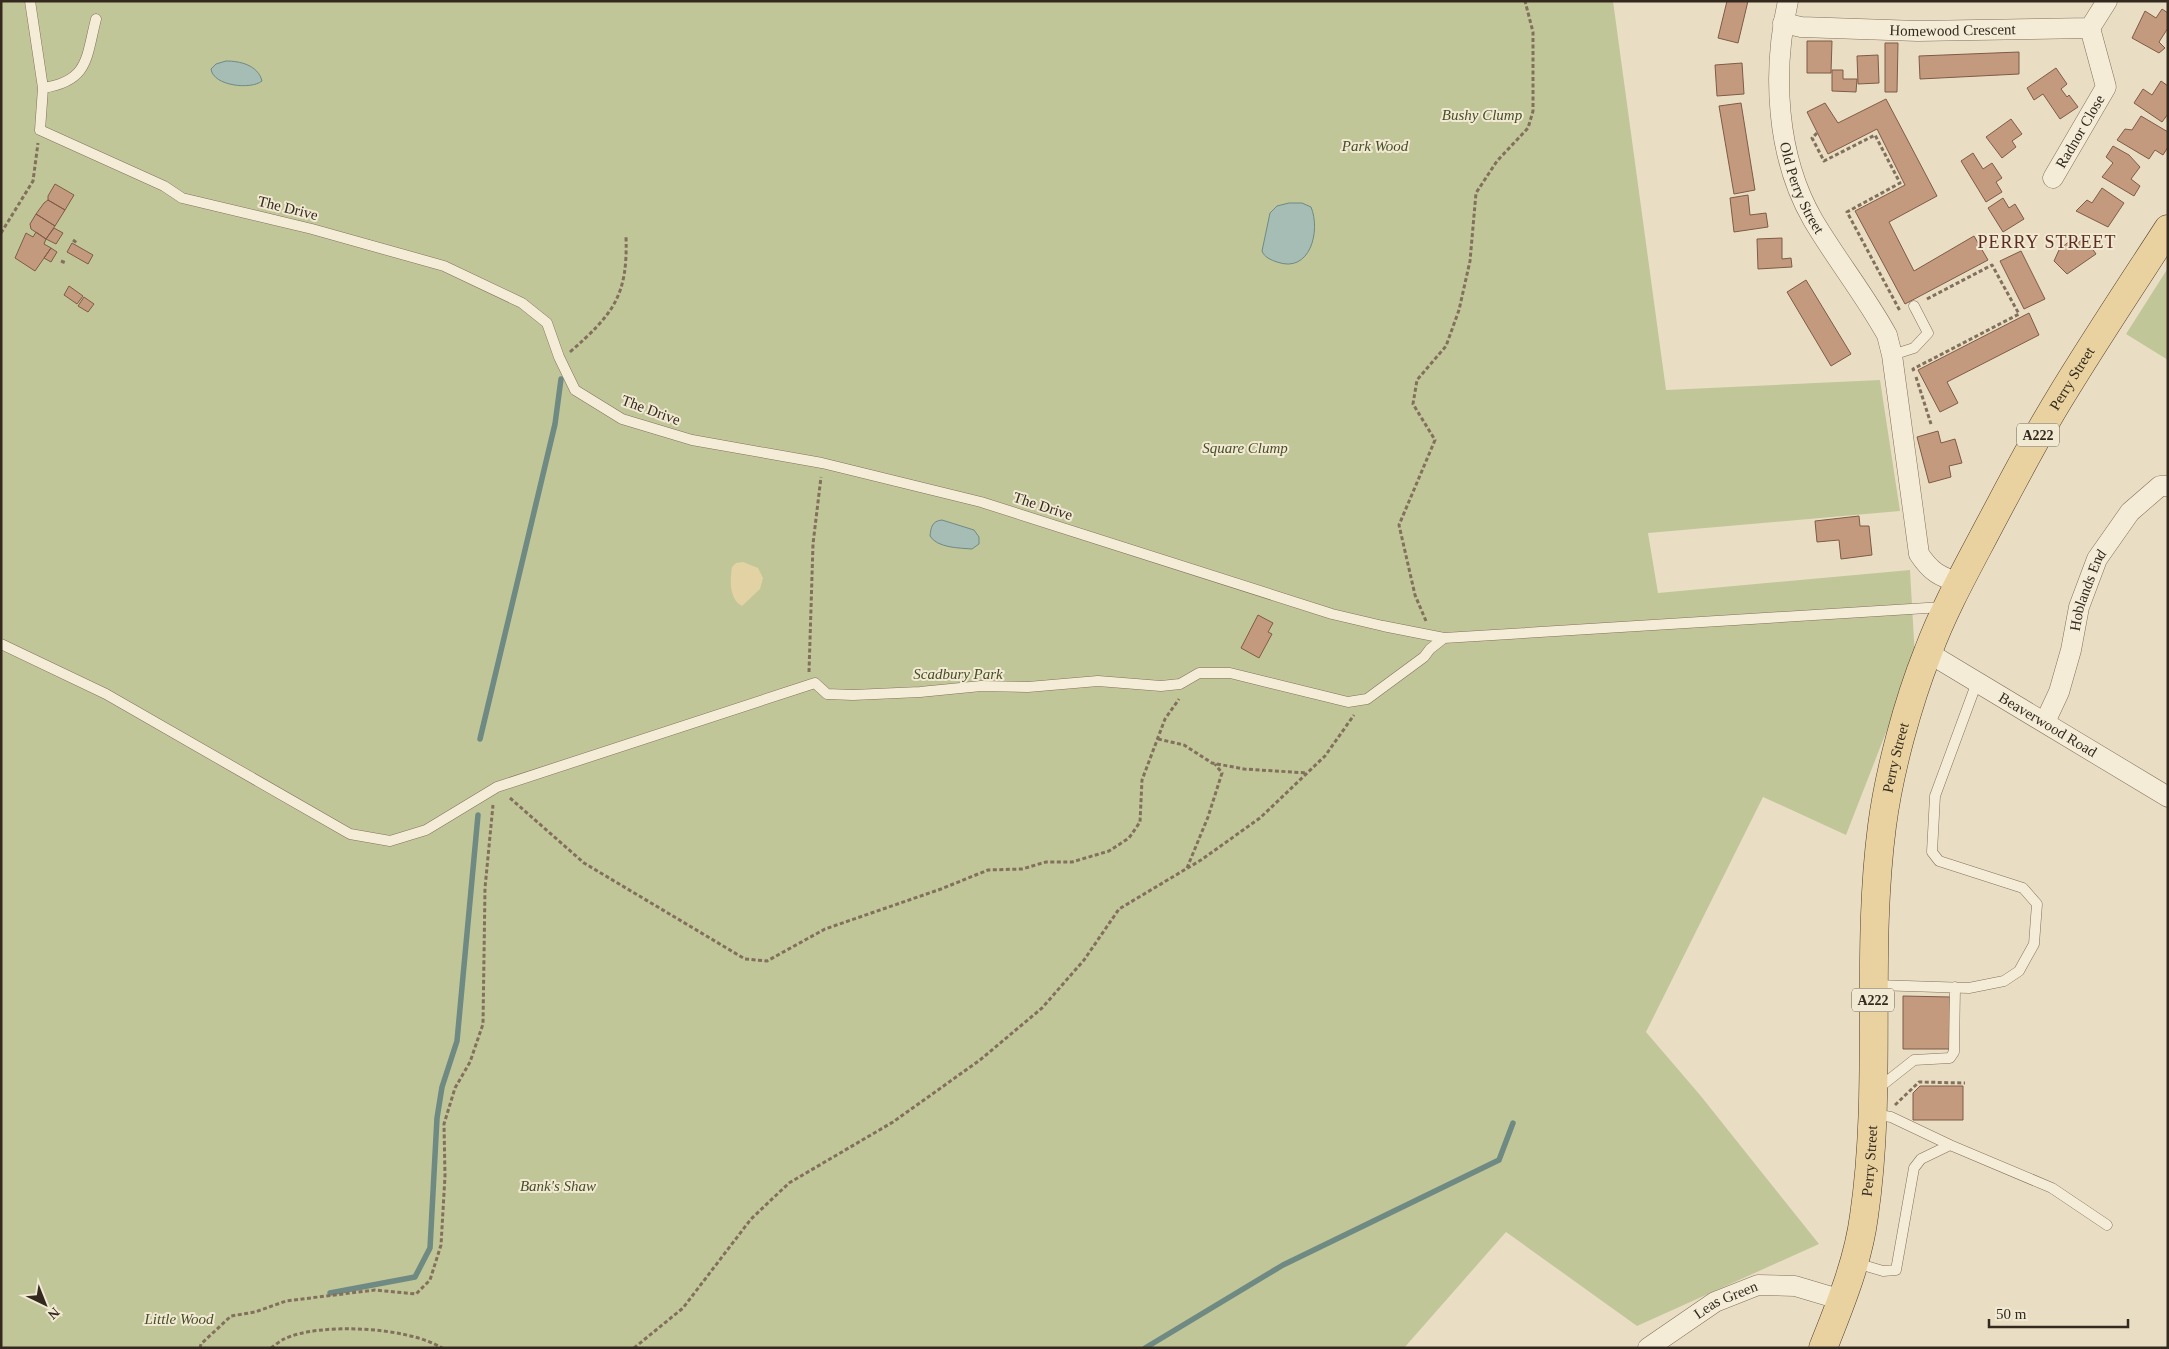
<svg xmlns="http://www.w3.org/2000/svg" width="2169" height="1349" font-family="Georgia,serif">
	<style>
		.green { fill: #c1c699 }
		.sand { fill: #e3d2a4 }
		.water { fill: #a6bdb6; stroke: #6e8a83 }
		.lines { fill: none; stroke-linecap: round; stroke-linejoin: round }
		.stream { stroke: #6e8a83; stroke-width: 5.5 }
		.building { fill: #c49a7e; stroke: #7f5b45 }
		.lane-casing { stroke: #82705c; stroke-width: 11 }
		.street-casing { stroke: #82705c; stroke-width: 21 }
		.primary-casing { stroke: #503f30; stroke-width: 29 }
		.path { stroke: #82705c; stroke-width: 3; stroke-dasharray: 4 2.5; stroke-linecap: butt }
		.lane { stroke: #f5ecd7; stroke-width: 10 }
		.street { stroke: #f5ecd7; stroke-width: 20 }
		.primary { stroke: #e9d29f; stroke-width: 28 }
		.labels { text-anchor: middle; stroke-width: 4; stroke-linejoin: round; paint-order: stroke }
		.shield { fill: #f2e9d3; stroke: #6d6355; stroke-width: 1 }
		.shield-label { font-size: 14px; font-weight: bold; fill: #34291f }
		.street-label { font-size: 15px; fill: #34291f; stroke: #f2e9d3 }
		.park-label { font-size: 15px; font-style: italic; fill: #454e27; stroke: #f2e9d3 }
		.quarter-label { font-size: 18px; letter-spacing: 1px; fill: #5c2e23; stroke: #f2e9d3 }
	</style>
	<rect width="100%" height="100%" fill="#e9dec4"/>
	<path class="green" d="M1,1H1613L1666,390L1880,380L1900,511L1648,533L1658,593L1910,570L1915,658L1846,835L1763,797L1646,1032L1700,1095L1819,1244L1637,1326L1506,1232L1404,1348H1Z
		M2168,268V360L2126,334Z"/>
	<path class="sand" d="M743,562L758,568L763,578L760,589L742,606C729,599 730,581 732,567L736,563Z"/>
	<path class="water" d="M226,61C240,61 258,65 262,81C251,90 213,86 211,69L216,64Z
		M1289,203H1302L1311,207C1321,231 1310,274 1277,262C1271,260 1264,257 1262,251L1270,213L1277,206Z
		M942,520L974,530L979,537V544L972,549C960,548 937,548 930,536C931,527 932,521 942,520Z"/>
	<g class="lines">
		<path class="stream" d="M480,739L555,424L561,379
			M330,1293L415,1277L430,1248L437,1118L442,1087L457,1041L478,815
			M1145,1348L1283,1265L1499,1160L1513,1123"/>
	</g>
	<path class="building" d="M1727,1H1748L1738,43L1718,38Z
		M2162,9L2168,13V28L2159,42L2165,48L2159,53L2132,38L2145,11L2156,18Z
		M1807,41H1832L1831,73H1807Z
		M1885,43H1898L1897,92H1885Z
		M2019,52V74L1920,79L1919,56Z
		M1878,55L1879,83L1858,84L1857,56Z
		M1742,63L1744,94L1717,96L1715,65Z
		M2056,68L2067,84L2061,89L2067,97L2069,95L2078,107L2060,119L2043,94L2034,100L2027,88Z
		M1832,70H1843V79H1857L1856,92L1832,91Z
		M2161,81L2168,86V114L2162,122L2134,103L2143,89L2152,95Z
		M1886,99L1937,196L1889,222L1914,271L1974,236L1988,260L1905,304L1855,211L1905,185L1877,129L1828,154L1807,112L1825,103L1838,123Z
		M1741,103L1755,190L1734,194L1719,106Z
		M2141,116L2168,132V147L2163,155L2155,150L2149,159L2117,140L2125,129L2132,130Z
		M2011,119L2022,134L2012,141L2016,147L2002,158L1986,137Z
		M2113,146L2129,155L2140,167L2131,179L2140,186L2134,196L2102,177L2113,163L2106,157Z
		M1973,153L1983,169L1992,163L2002,178L1996,182L2002,192L1986,202L1961,161Z
		M55,184L74,195L65,210L48,200V196Z
		M2102,188L2124,203L2108,227L2076,211L2087,200L2092,203Z
		M1748,195L1750,215L1766,213L1768,227L1734,232L1730,198Z
		M2003,198L2009,208L2015,204L2024,219L2003,232L1988,208Z
		M48,200L65,210L55,226L36,214L44,203Z
		M36,214L55,226L46,239L31,229L30,224Z
		M54,228L63,233L56,244L46,239Z
		M36,232L46,239L44,244L51,248L35,271L15,258L26,233L33,237Z
		M1782,238V259L1791,258L1792,267L1758,269L1757,239Z
		M2073,238L2076,244L2085,238L2096,254L2067,274L2054,261L2059,250Z
		M72,243L93,255L88,264L67,252Z
		M51,248L57,252L51,262L44,258Z
		M2021,251L2045,299L2024,309L2000,261Z
		M1806,280L1851,354L1831,366L1787,292Z
		M69,286L83,296L77,304L64,295Z
		M84,297L94,304L88,312L78,306Z
		M2029,313L2039,335L1947,382L1958,403L1940,412L1918,370Z
		M1938,431L1941,443L1955,439L1962,463L1949,466L1951,477L1929,483L1917,437Z
		M1859,516L1860,526H1869L1872,555L1841,559L1839,540L1817,542L1815,521Z
		M1258,615L1273,623L1268,632L1272,634L1259,658L1241,648Z
		M1903,996L1950,997V1049H1903Z
		M1920,1086H1963V1120H1913V1093Z"/>
	<g class="lines">
		<defs>
			<path id="lane" d="M30,1L43,88L40,130L164,186L182,198L312,229L444,266L522,303L547,323L559,357L575,390L622,419L692,440L822,463L981,502L1332,614L1383,626L1444,638L1943,607
				M43,88C89,81 86,58 96,19
				M1892,355L1914,348L1928,333L1914,306
				M1,644L106,694L350,834L390,841L426,830L497,787L815,683L827,694L853,695L920,692L981,686L1028,687L1098,681L1161,686L1180,684L1199,673H1230L1348,702L1367,699L1424,657L1430,649L1444,638
				M1875,985L1969,988L2004,981L2019,971L2034,944L2037,904L2023,888L1939,861L1932,852L1935,796L1977,682
				M1876,1090L1914,1060L1950,1058L1954,1052L1955,987
				M1873,1114L1891,1117L1950,1145L2052,1188L2107,1225
				M1856,1263L1883,1271L1896,1270L1914,1168L1921,1159L1950,1145"/>
			<g id="street">
				<path id="s1" d="M1788,1C1772,72 1776,156 1813,220C1836,259 1865,295 1887,335L1892,355L1919,554C1931,572 1939,576 1959,583"/>
				<path id="s2" d="M1783,23L1801,27L1918,31L2090,28L2107,1"/>
				<path id="s3" d="M2053,178L2106,87L2090,28"/>
				<path id="s4" d="M1927,652L2168,797"/>
				<path id="s5" d="M2045,722L2059,692L2071,650L2079,607L2097,559L2130,512L2160,486H2168"/>
				<path id="s6" d="M1648,1348L1715,1302L1758,1285L1795,1286L1842,1300"/>
			</g>
			<g id="primary">
				<path id="s7" d="M1823,1348C1840,1305 1858,1262 1864,1216C1883,1087 1865,955 1882,826C1889,772 1908,702 1928,652C1944,609 1967,568 1988,528C2011,485 2033,442 2058,401C2093,343 2131,286 2168,229"/>
			</g>
		</defs>
		<use href="#lane" class="lane-casing"/>
		<use href="#street" class="street-casing"/>
		<use href="#primary" class="primary-casing"/>
		<path class="path" d="M1817,133L1812,138L1824,161L1875,135L1900,183L1847,212L1900,311
			M1,233L33,181L38,143
			M73,240L77,243
			M61,261L66,263
			M570,352C613,314 628,296 626,237
			M1914,371L1913,369L2019,314L1992,265L1925,300
			M1916,377L1931,424
			M1426,621L1415,595L1399,525L1435,440L1413,404L1417,380L1446,346L1459,310L1470,261L1476,193L1497,161L1528,128L1533,111V32L1525,1
			M809,672L813,544L821,477
			M1158,739L1184,745L1212,763L1244,769L1307,773
			M510,798L584,863L745,959L767,961L825,929L941,889L988,870L1022,869L1046,862H1072L1109,851L1129,838L1140,822L1142,780L1165,719L1179,699
			M1187,868L1208,817L1222,773L1215,764
			M1895,1105L1919,1082L1965,1083
			M200,1348L201,1344L231,1316L255,1312L286,1301L375,1290L416,1294L430,1280L441,1245L445,1176L444,1124L455,1088L470,1062L483,1024L485,888L493,805
			M271,1348C275,1345 280,1341 284,1339C320,1322 408,1327 442,1348
			M634,1348L683,1308L751,1219L789,1183L893,1122L980,1060L1042,1008L1084,960L1119,909L1201,860L1260,818L1325,756L1354,715"/>
		<use href="#lane" class="lane"/>
		<use href="#street" class="street"/>
		<use href="#primary" class="primary"/>
	</g>
	<g class="labels">
		<g class="shield">
			<rect x="2017" y="423.5" width="42" height="23" rx="4"/>
			<rect x="1852" y="988.5" width="42" height="23" rx="4"/>
		</g>
		<g class="shield-label">
			<text x="2038" y="440">A222</text>
			<text x="1873" y="1005">A222</text>
		</g>
		<g class="street-label">
			<text dy="5" stroke="none"><textPath href="#s2" startOffset="170">Homewood Crescent</textPath></text>
			<text dy="5" stroke="none"><textPath href="#s3" startOffset="54">Radnor Close</textPath></text>
			<text dy="5" stroke="none"><textPath href="#s1" startOffset="191">Old Perry Street</textPath></text>
			<text transform="translate(288 208) rotate(14)" y="5">The Drive</text>
			<text dy="5" stroke="none"><textPath href="#s7" startOffset="1019">Perry Street</textPath></text>
			<text transform="translate(651 410) rotate(20)" y="5">The Drive</text>
			<text transform="translate(1043 506) rotate(18)" y="5">The Drive</text>
			<text dy="5" stroke="none"><textPath href="#s5" startOffset="139">Hoblands End</textPath></text>
			<text dy="5" stroke="none"><textPath href="#s4" startOffset="141">Beaverwood Road</textPath></text>
			<text dy="5" stroke="none"><textPath href="#s7" startOffset="599">Perry Street</textPath></text>
			<text dy="5" stroke="none"><textPath href="#s7" startOffset="194">Perry Street</textPath></text>
			<text dy="5" stroke="none"><textPath href="#s6" startOffset="92">Leas Green</textPath></text>
		</g>
		<g class="park-label">
			<text x="1482" y="120">Bushy Clump</text>
			<text x="1375" y="151">Park Wood</text>
			<text x="1245" y="453">Square Clump</text>
			<text x="958" y="679">Scadbury Park</text>
			<text x="558" y="1191">Bank's Shaw</text>
			<text x="179" y="1324">Little Wood</text>
		</g>
		<g class="quarter-label">
			<text x="2047" y="248">PERRY STREET</text>
		</g>
	</g>
	<rect width="2169" height="1349" fill="none" stroke="#34291f" stroke-width="5"/>
	<g transform="translate(45 1304) rotate(137)" stroke="#f2e9d3" stroke-width="4" paint-order="stroke">
	<path d="M0-4L9 19L0 12L-9 19Z" fill="#34291f"/>
	<text y="-8" font-size="14" font-weight="bold" text-anchor="middle" fill="#34291f">N</text>
	</g>
	<path d="M1989 1319v8h139v-8" fill="none" stroke="#34291f" stroke-width="2.5"/>
	<text x="1996" y="1319" font-size="15" fill="#34291f" stroke="#f2e9d3" stroke-width="4" paint-order="stroke">50 m</text>
</svg>
